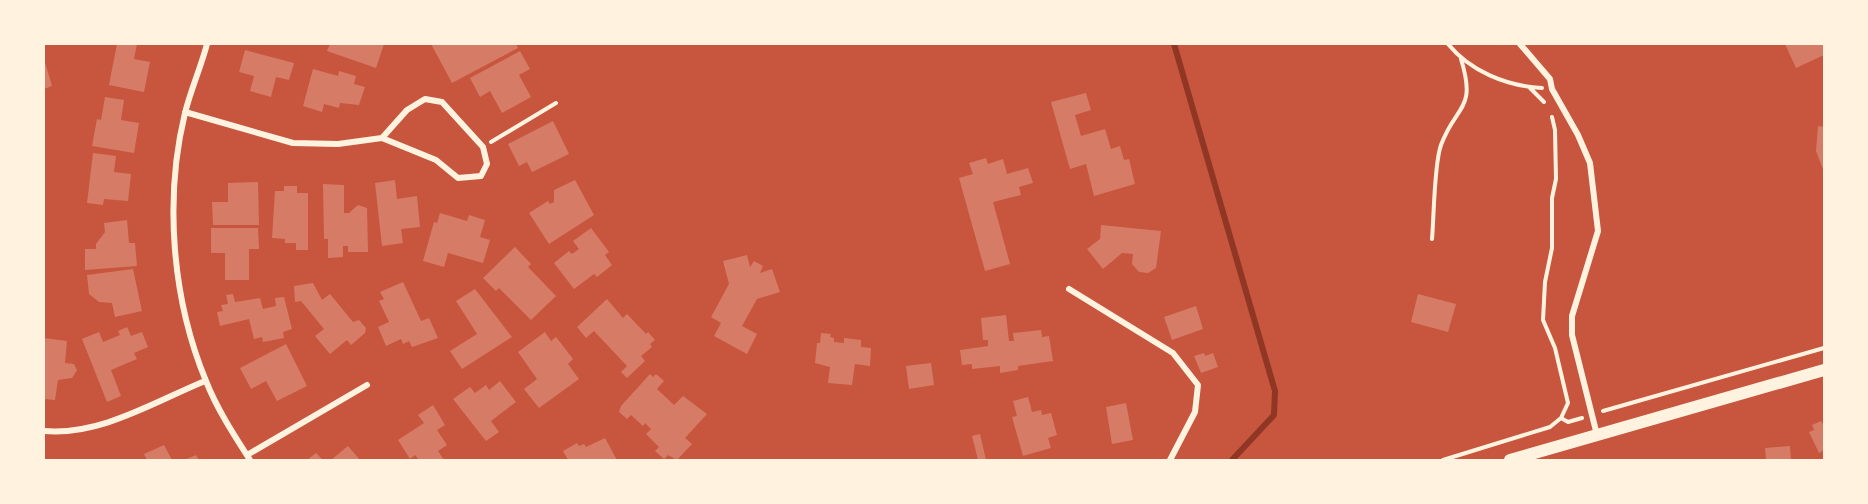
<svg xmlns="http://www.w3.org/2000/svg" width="1868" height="504" font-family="Cabin,sans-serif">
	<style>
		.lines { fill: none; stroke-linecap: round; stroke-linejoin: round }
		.stream { stroke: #8f3625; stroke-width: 6 }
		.building { fill: #d67c66 }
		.path { stroke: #fff3e0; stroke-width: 4 }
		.minor { stroke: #fff3e0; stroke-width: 6 }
		.secondary { stroke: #fff3e0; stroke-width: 12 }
	</style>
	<rect width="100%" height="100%" fill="#c8553d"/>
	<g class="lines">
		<path class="stream" d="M1174,44L1275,391L1274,415L1232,460"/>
	</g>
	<path class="building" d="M117,44H137L134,59L150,62L144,92L109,85Z
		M330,44H384L376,68L327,51Z
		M431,44H516L518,48L452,83Z
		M1785,44H1824V55L1796,68Z
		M245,50L294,63L289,80L276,77L271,97L250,91L254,76L239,72Z
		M520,51L530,69L519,75L531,97L502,113L490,91L480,97L470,78Z
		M44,59L52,86L44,89Z
		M313,69L338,76L339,71L356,76L354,84L365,87L359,105L340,103L339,108L324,104L322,112L303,106Z
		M1086,93L1091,110L1075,115L1081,136L1105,129L1111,149L1120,146L1124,160L1129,159L1135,184L1094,196L1086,164L1070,169L1051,102Z
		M105,97L124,100L121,120L139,123L134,153L92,146L97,119L101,120Z
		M553,121L569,154L532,172L527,162L519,166L508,144Z
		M1818,126L1824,127V172L1816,151Z
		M93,153L116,156L114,172L131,174L128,201L104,199L103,205L87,203Z
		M986,158L988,164L1003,159L1007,174L1028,168L1033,183L1019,187L1021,195L993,202L1010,264L985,271L959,178L973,174L969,163Z
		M395,180L397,199L417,196L420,227L401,229L403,243L382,246L375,183Z
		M575,180L594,215L549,244L529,213L548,201L550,204L554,202V190Z
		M258,182L259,225H213L212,202H228V183Z
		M323,184L344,185V213H349L358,205L367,208L368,252H348V246H343V257L328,258V239H324Z
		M284,186H297V193H308V250H296V243H285V239L272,238L275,191H284Z
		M440,213L467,221L469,215L485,220L480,237L490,240L483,263L448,253L444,267L423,261L434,222L437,223Z
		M127,220L129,243H135L137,266L85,270V249H96V244L105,232L104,223Z
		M1101,225L1161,231L1156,268L1148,273L1139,272L1132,264L1133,254L1122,253L1103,269L1087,249L1100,239Z
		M211,228H258L259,249H249V280H225V253H211Z
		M591,228L609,252L605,255L612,265L597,277L594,274L574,289L554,263L569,251L572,254L579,249L573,241Z
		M515,247L531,264L528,267L556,296L531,320L499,288L496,291L483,278Z
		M747,255L750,267L754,261L763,266L760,273L772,269L780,292L757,299L742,326L757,334L747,354L714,336L721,323L711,317L729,284L723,261Z
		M133,269L142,311L115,317L112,303L99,302L89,294L87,275Z
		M403,282L421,321L429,318L438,338L412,347L409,341L403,344L401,339L386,346L378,327L389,322L379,301L384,299L380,292Z
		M313,283L322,300L330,294L353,322L359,320L366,328L365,333L351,345L347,340L330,354L315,336L324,329L301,301L295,302L294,286Z
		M475,289L512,337L462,369L450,351L477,334L456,301Z
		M233,294L235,302L260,298L263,309L276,306L275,298L284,297L292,329L283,332L284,338L263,342L262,337L254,339L249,319L220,326L217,312L223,311L221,305L228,304L226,295Z
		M1418,294L1456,304L1448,332L1411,322Z
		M607,299L623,318L627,314L646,334L648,332L655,340L650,344L652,347L641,356L645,361L627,378L621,372L627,366L594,331L586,338L577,327Z
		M1196,306L1203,329L1172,340L1164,317Z
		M1006,315L1009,341H1014L1013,333L1041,330L1042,337L1049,336L1053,361L1018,366V370L1000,373V366L972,369V364L962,365L960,350L988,346V340H983L981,318Z
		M127,327L131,336L142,332L148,347L134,353L137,359L111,370L121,396L107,402L82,339L99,332L103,342L120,335L118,331Z
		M545,332L551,341L556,337L573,359L568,364L579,379L539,408L524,389L537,379L518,352Z
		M821,333L831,334L830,337L834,338V342L844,343V338L861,340V347L871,348L870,366L855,364L852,385L828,383L830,367L815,363L817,343H820Z
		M44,338L67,341L65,363L74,364L77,370L72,378L58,380L55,400L44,399Z
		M286,344L307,386L277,401L266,381L251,389L240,368Z
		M1204,353L1205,356L1213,353L1218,367L1201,373L1194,356Z
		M931,363L934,385L909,389L906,366Z
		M650,374L653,377L656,374L664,381L657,389L674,405L683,396L707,414L685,438L692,444L677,460L668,455L664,459L655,451L659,447L646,434L651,429L645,423L643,426L631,415L627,419L619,412L621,406Z
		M500,381L516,402L491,421L499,432L486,441L453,399L470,387L475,393L486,385L489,390Z
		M1028,397L1032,412L1041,410L1042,415L1051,413L1057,435L1048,438L1051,448L1023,456L1012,417L1017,416L1013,401Z
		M1126,403L1133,440L1112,444L1106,407Z
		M433,405L445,425L437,430L447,445L438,451L444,460H419L415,455L410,459L398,440L424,423L418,415Z
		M1821,421L1824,426V450L1819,453L1809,432L1814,430L1812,425Z
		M980,434L986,460H978L972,436Z
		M605,438L617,460H568L563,451L577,443L579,446L584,444L586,447Z
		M164,445L172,460H147L144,454Z
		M348,446L360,460H331Z
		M1790,446L1791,460H1766L1765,448Z
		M316,453L323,460H307Z
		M196,455L199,460H184Z"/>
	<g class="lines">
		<path class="path" d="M1448,44C1470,71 1506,86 1542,88
			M1530,88L1544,102
			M491,142L556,103
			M1432,239C1434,217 1434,164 1441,145C1456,104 1477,111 1461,59
			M1603,411L1824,348
			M1561,418L1568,422L1582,418
			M1443,460L1550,427L1561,418L1568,403L1555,348L1543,320L1545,282L1552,248V198L1556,179L1555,130L1552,117"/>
		<path class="minor" d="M207,44C201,67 191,89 185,113C164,199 172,299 206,381C217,409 234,435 250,460
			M1520,44L1550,79L1552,89L1578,135L1590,163L1598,231L1572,316V335L1597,435
			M185,112L293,143L338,144L382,138L407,110L425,99L442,102L483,147L487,164L481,176L458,178L436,160L382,138
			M1069,289L1173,353L1198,385L1195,412L1170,460
			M44,431C100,436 154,402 205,381
			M247,455L367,385"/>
		<path class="secondary" d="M1510,460L1824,370"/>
	</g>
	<rect width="1868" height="504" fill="none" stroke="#fff3e0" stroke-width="90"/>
</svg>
